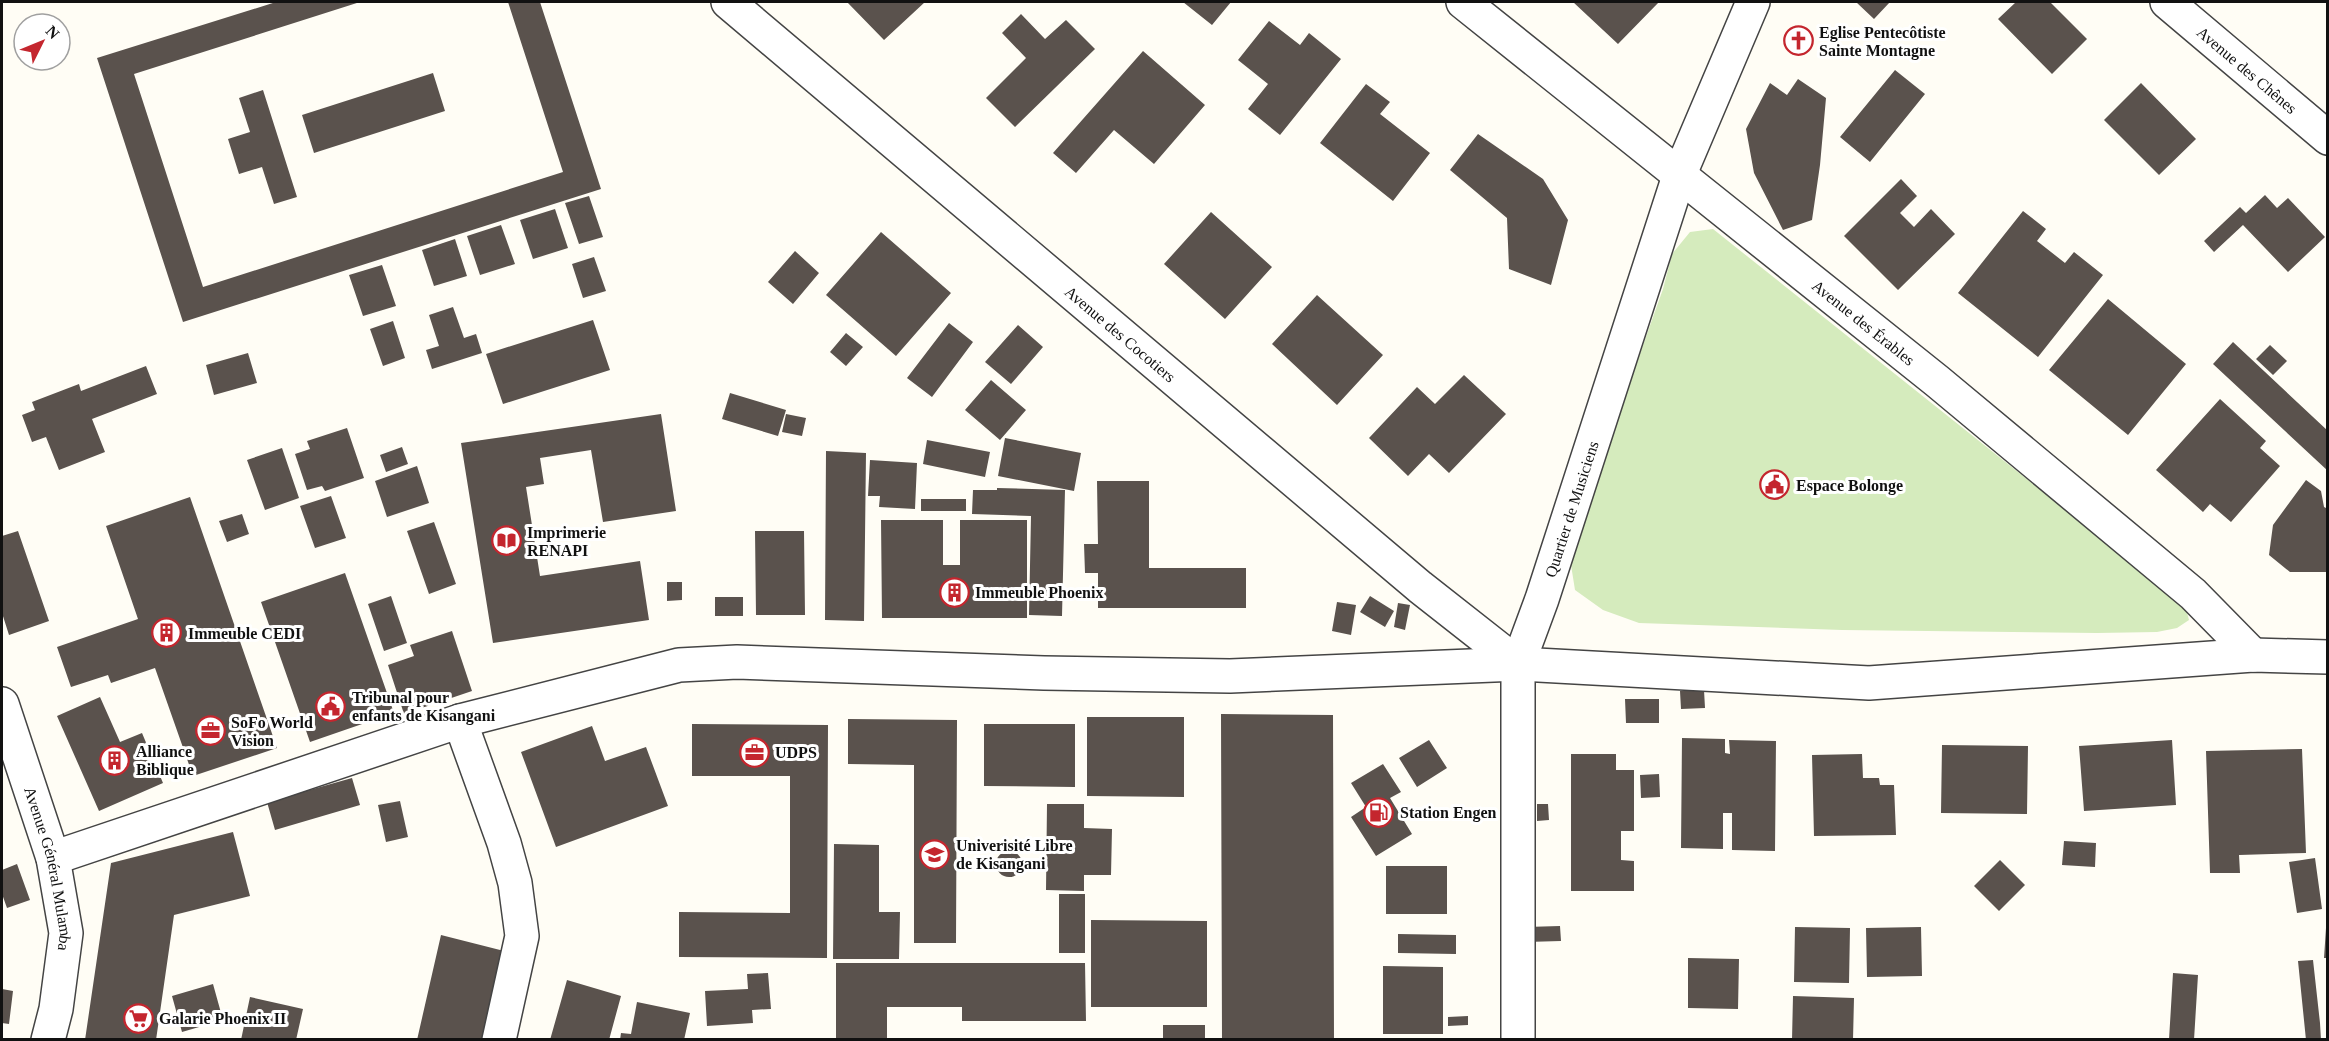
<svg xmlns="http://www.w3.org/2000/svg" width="2329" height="1041" font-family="'Times New Roman',serif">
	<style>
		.green { fill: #d5ebbd }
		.building { fill: #5a524d }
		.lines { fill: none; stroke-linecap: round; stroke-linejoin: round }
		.street-casing { stroke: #444; stroke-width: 36 }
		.street { stroke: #fff; stroke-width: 33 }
		.labels { text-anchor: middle; stroke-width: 6; stroke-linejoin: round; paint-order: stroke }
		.poi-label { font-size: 16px; font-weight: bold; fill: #111; stroke: #fff; text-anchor: start }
		.street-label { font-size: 16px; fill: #111; stroke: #fff }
	</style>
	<rect width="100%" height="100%" fill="#fffdf5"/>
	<path class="green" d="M1713,229L2185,605L2189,620L2177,628L2157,632L2097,633L1842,630L1639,623L1603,610L1575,590L1571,565L1626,393L1663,289L1672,254L1690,232Z"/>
	<path class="building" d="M276,2H360L134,74L203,287L563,172L508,2H540L601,189L183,322L97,58Z
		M847,2H925L884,40Z
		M1183,2H1231L1212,25Z
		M1573,2H1659L1618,44Z
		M1856,2H1890L1874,19Z
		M2016,2H2050L2087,39L2052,74L1998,19Z
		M1021,14L1045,39L1066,20L1095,49L1015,127L986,98L1026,58L1002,33Z
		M1269,21L1300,45L1309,33L1341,59L1280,135L1248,109L1268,84L1238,60Z
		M1143,51L1205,105L1154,164L1114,130L1076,173L1053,153Z
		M1895,70L1925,94L1870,162L1840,137Z
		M433,73L445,111L314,153L302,115Z
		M1798,79L1826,98L1820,165L1812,220L1783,230L1754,173L1746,129L1770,83L1787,95Z
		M2141,83L2196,139L2159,175L2104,120Z
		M1366,84L1390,102L1380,114L1430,153L1393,201L1320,143Z
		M263,90L297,197L274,204L262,167L239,174L228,139L250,132L239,98Z
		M1478,134L1543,179L1568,220L1551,285L1509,269L1507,218L1450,170Z
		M1901,179L1917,196L1900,213L1914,227L1931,209L1955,234L1898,290L1844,236Z
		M2265,195L2277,208L2288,198L2325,237L2288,272L2243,225L2214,252L2204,241L2240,207L2246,213Z
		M589,196L603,237L579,244L565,203Z
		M555,209L568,248L533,259L520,220Z
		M2023,211L2046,229L2037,241L2065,263L2074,252L2103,275L2038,357L1958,293Z
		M1211,212L1272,267L1225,319L1164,264Z
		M501,225L515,264L480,275L467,236Z
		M881,232L951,293L896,356L826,295Z
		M455,239L467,276L434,286L422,250Z
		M795,251L819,273L793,304L768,282Z
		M594,257L606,291L583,298L572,264Z
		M382,265L396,306L363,316L349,275Z
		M1317,295L1383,355L1337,405L1272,344Z
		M2108,299L2186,364L2128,435L2049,370Z
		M453,307L464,338L476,334L482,353L432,369L426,350L439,346L429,315Z
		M593,320L610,370L503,404L486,354Z
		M393,321L405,358L383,366L370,329Z
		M949,323L973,342L932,397L907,378Z
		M1018,325L1043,347L1011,384L985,362Z
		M846,333L863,347L846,366L830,352Z
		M2233,342L2328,431V471L2213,364Z
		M2270,345L2287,361L2273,375L2256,359Z
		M248,353L257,383L214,395L206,365Z
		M146,366L157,394L92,419L105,452L59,470L46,437L32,442L22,415L35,410L32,402L79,384L81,391Z
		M1464,375L1506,414L1449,473L1429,454L1408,476L1369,438L1417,387L1435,404Z
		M991,380L1026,410L1000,440L965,410Z
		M730,393L786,410L778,436L722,419Z
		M2220,399L2266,441L2260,448L2280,466L2231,522L2210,504L2203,512L2156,470Z
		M661,414L676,511L603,522L591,450L540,458L544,484L526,487L540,576L640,561L649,620L493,643L461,443Z
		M786,414L806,418L802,436L782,432Z
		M347,428L364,478L325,491L322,486L307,490L295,454L310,449L307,441Z
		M1005,438L1081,453L1074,491L998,476Z
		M927,440L990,452L985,477L923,464Z
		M402,447L408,464L386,472L380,455Z
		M282,448L299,498L265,510L247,460Z
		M826,451L866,453L864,621L825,620Z
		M870,460L917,463L915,509L879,507L880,496H868Z
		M417,466L429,503L387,517L375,481Z
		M2306,480L2321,491L2324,507L2328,509V572H2290L2269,555L2273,525Z
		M1097,481H1149V568H1246V608H1098V573H1085L1084,544H1098Z
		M997,488L1065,490L1062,616L1029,615L1031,516L972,514L973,490H997Z
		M331,496L346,538L315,548L300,506Z
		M190,497L277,748L193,776L155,668L111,683L108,675L71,687L57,647L138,619L106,526Z
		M921,499H966V511H921Z
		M242,514L249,534L227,542L219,521Z
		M881,520H943V565H960V520H1027V618H882Z
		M434,522L456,584L429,594L407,531Z
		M18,531L49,621L9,635L2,613V536Z
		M755,531H804L805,615H756Z
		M345,573L394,713L310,742L261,602Z
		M667,582H682V600L667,601Z
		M391,596L407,643L384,651L368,604Z
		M1370,596L1394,611L1385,627L1360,612Z
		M715,597H743V616H715Z
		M1337,602L1356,605L1351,635L1332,631Z
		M1398,603L1410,605L1405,630L1394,627Z
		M452,631L472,691L404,714L388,665L414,656L410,645Z
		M1704,690L1705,708L1681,709L1680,691Z
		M100,697L120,742L142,733L163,783L99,811L57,716Z
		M1625,699H1659V723H1626Z
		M1221,714L1333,715L1334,1040H1222Z
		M1087,717H1184V797L1087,796Z
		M848,719L957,720L956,943H914V765L848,764Z
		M692,724L828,725L827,958L679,957V912L790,913V776H692Z
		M984,724H1075V787L984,786Z
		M592,726L605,761L646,747L668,806L556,847L521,752Z
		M1682,738L1725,739V753L1730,754L1729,740L1776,741L1775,851L1732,850V813H1723V849L1681,848Z
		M1429,740L1447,768L1417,787L1399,758Z
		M2172,740L2176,805L2084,811L2079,746Z
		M1942,745L2028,746L2027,814L1941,813Z
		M2302,749L2306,853L2239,855L2240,873H2210L2206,751Z
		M1571,754H1616V770H1634V831H1621V860L1634,861V891H1571Z
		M1862,754L1863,778H1879L1880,785H1894L1896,835L1814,836L1812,755Z
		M1383,764L1401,792L1390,798L1412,834L1376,856L1351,817L1366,807L1351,783Z
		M1659,774L1660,797L1641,798L1640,775Z
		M352,778L360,805L275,830L267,802Z
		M400,801L408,837L386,842L378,805Z
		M1047,804H1084V828L1112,829L1111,875H1084V891L1046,890Z
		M1537,804H1548L1549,820L1537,821Z
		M233,832L250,896L174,915L156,1040H85L111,863Z
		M2064,841L2096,843L2095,867L2062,865Z
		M834,844L879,845V912H900L899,959H833Z
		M996 864a13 13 0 1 1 26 0a13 13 0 1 1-26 0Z
		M2315,858L2322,909L2297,913L2289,862Z
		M2000,860L2025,885L1999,911L1974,886Z
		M17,864L30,900L7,908L2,894V870Z
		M1386,866H1447V914H1386Z
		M1059,894H1085V953H1059Z
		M1091,920L1207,921V1007H1091Z
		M1560,926L1561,941L1526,942V927Z
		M1795,927L1850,928L1849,983L1794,982Z
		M1921,927L1922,976L1867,977L1866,928Z
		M2326,928H2328V958H2324Z
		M1398,934L1456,935V954L1398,953Z
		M441,935L508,952L487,1040H417Z
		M1688,958L1739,959L1738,1009L1688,1008Z
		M2313,960L2320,1023L2321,1040H2306L2298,961Z
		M836,963H1085L1086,1021H962V1007H887V1040H836Z
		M1383,966L1443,967V1034H1383Z
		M768,973L771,1009L752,1010L753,1023L707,1026L705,991L748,989L747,974Z
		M2173,973L2198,975L2194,1040H2169Z
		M567,980L621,996L609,1040H550Z
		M213,984L223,1020L182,1032L172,996Z
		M2,989L13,991L9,1024L2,1023Z
		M1793,996L1854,998L1853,1040H1792Z
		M250,997L303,1009L296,1040H241Z
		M637,1002L690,1013L684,1040H620L621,1033L631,1034Z
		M1468,1016V1025L1448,1026V1017Z
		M1163,1025H1205V1040L1163,1039Z"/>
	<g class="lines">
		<defs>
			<g id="street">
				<path id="s1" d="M728,2L1420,587L1518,664"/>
				<path id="s2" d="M1463,2L1937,381L2193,594L2253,655"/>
				<path id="s3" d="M2167,2L2328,138"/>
				<path id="s4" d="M2,704L53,858L66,933L56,1009L48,1040"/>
				<path d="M460,721L504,843L515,883L522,936L499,1040"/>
				<path d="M53,858L460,721L679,665L737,662L1044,673L1230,676L1518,664L1869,683L2253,655L2328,657"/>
				<path id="s5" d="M1518,1040V664L1542,599L1679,176L1753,2"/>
			</g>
		</defs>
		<use href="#street" class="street-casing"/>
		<use href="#street" class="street"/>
	</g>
	<defs>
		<symbol id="church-ring" viewBox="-11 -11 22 22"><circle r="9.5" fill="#fff" stroke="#c4262e" stroke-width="1.5"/><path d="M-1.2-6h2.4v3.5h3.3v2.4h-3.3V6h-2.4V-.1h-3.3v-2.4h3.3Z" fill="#c4262e"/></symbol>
		<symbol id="civic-ring" viewBox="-11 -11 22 22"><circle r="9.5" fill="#fff" stroke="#c4262e" stroke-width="1.5"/><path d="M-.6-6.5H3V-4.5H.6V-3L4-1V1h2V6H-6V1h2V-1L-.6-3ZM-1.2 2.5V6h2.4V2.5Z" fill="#c4262e"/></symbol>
		<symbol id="library-ring" viewBox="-11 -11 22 22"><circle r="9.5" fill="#fff" stroke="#c4262e" stroke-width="1.5"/><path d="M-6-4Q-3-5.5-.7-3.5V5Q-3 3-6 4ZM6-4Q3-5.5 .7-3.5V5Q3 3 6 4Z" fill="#c4262e"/></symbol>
		<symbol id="building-ring" viewBox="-11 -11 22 22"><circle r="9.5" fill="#fff" stroke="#c4262e" stroke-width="1.5"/><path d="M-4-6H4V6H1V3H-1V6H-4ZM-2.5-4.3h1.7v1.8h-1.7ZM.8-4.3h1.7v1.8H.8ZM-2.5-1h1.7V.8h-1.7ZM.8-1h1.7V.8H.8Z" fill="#c4262e"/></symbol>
		<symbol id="office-ring" viewBox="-11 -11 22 22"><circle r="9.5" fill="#fff" stroke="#c4262e" stroke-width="1.5"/><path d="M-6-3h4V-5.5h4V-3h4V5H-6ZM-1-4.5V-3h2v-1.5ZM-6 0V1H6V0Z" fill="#c4262e"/></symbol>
		<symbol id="fuel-ring" viewBox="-11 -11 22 22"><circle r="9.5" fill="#fff" stroke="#c4262e" stroke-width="1.5"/><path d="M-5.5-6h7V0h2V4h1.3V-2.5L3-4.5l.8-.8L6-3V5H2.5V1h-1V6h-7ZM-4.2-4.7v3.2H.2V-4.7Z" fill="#c4262e"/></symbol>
		<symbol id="university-ring" viewBox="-11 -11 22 22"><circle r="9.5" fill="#fff" stroke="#c4262e" stroke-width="1.5"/><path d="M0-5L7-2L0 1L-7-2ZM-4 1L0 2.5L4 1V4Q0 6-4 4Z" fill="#c4262e"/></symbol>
		<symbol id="supermarket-ring" viewBox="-11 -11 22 22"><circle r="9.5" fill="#fff" stroke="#c4262e" stroke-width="1.5"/><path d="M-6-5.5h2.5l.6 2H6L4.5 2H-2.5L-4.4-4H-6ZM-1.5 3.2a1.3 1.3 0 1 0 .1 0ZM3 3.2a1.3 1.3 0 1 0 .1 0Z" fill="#c4262e"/></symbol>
	</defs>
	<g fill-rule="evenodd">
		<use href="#church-ring" x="1782" y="24" width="33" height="33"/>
		<use href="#civic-ring" x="1758" y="468" width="33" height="33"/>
		<use href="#library-ring" x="490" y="524" width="33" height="33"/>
		<use href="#building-ring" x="938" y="576" width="33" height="33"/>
		<use href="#building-ring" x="150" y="616" width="33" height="33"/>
		<use href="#civic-ring" x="314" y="690" width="33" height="33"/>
		<use href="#office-ring" x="194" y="714" width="33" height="33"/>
		<use href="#office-ring" x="738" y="736" width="33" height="33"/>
		<use href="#building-ring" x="98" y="744" width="33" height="33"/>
		<use href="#fuel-ring" x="1362" y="796" width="33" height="33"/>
		<use href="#university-ring" x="918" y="838" width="33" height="33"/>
		<use href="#supermarket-ring" x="122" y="1002" width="33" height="33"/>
	</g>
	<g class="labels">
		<g class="poi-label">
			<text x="1819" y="38">Eglise Pentecôtiste<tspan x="1819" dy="18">Sainte Montagne</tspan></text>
			<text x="1796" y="491">Espace Bolonge</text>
			<text x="527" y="538">Imprimerie<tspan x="527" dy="18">RENAPI</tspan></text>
			<text x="975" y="598">Immeuble Phoenix</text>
			<text x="188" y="639">Immeuble CEDI</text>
			<text x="352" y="703">Tribunal pour<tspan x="352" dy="18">enfants de Kisangani</tspan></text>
			<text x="231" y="728">SoFo World<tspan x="231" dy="18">Vision</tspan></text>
			<text x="136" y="757">Alliance<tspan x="136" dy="18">Biblique</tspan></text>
			<text x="775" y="758">UDPS</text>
			<text x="1400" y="818">Station Engen</text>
			<text x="956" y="851">Univerisité Libre<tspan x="956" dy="18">de Kisangani</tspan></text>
			<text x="159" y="1024">Galarie Phoenix II</text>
		</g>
		<g class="street-label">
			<text dy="6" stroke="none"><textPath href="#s3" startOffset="105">Avenue des Chênes</textPath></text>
			<text dy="6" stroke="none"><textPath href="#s2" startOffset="513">Avenue des Érables</textPath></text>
			<text dy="6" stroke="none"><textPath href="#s1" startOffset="514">Avenue des Cocotiers</textPath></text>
			<text dy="6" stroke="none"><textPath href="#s5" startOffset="540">Quartier de Musiciens</textPath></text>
			<text dy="6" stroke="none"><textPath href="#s4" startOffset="172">Avenue Général Mulamba</textPath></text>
		</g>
	</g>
	<rect width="2329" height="1041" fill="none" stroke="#111111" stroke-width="6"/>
	<g transform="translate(42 42) rotate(47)"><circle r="28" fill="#ffffff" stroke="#a0a0a0" stroke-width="1.5"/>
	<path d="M0-4.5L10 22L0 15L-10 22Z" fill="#c4262e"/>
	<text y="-9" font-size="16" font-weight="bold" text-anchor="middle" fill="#111111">N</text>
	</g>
</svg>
